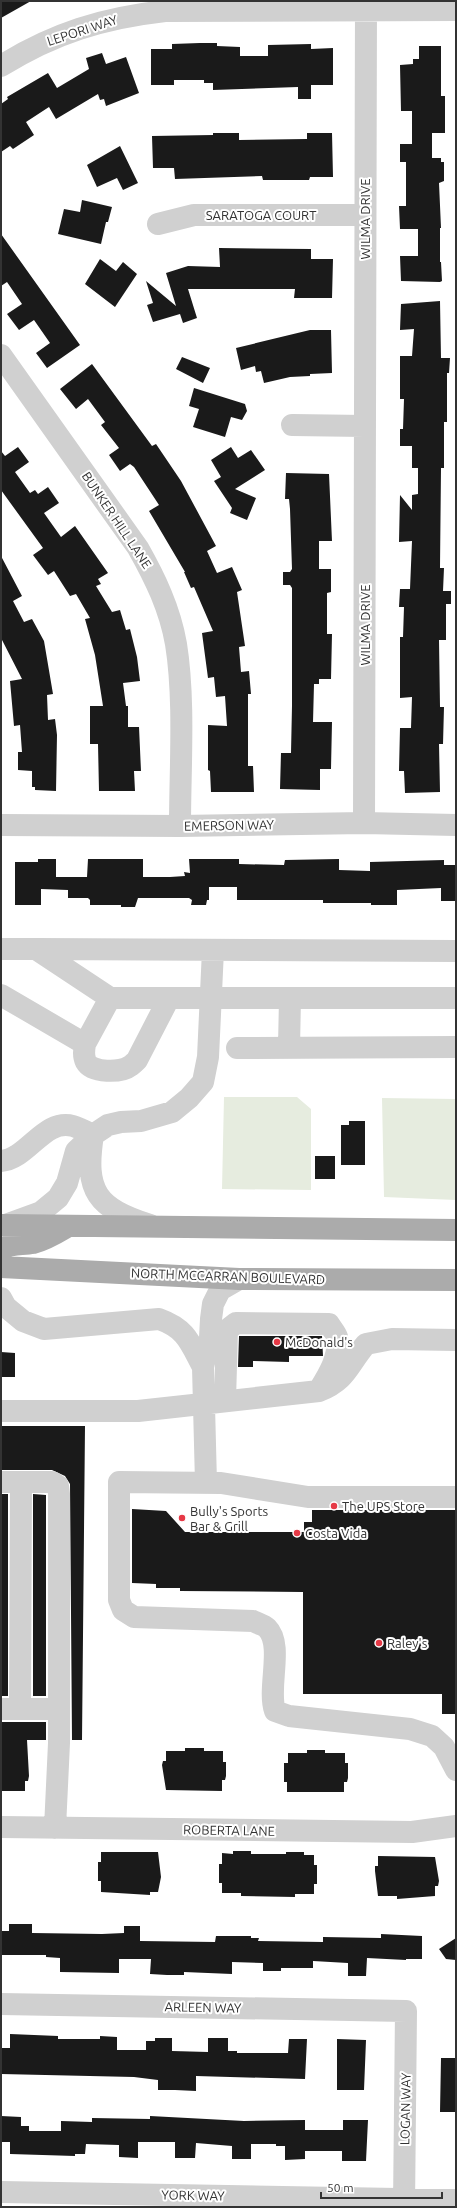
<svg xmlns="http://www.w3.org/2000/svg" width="457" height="2208" font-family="Ubuntu,sans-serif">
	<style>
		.green { fill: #e6ecdf }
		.building { fill: #1a1a1a }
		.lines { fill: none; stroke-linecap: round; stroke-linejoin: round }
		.minor { stroke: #d0d0d0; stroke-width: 22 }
		.major { stroke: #ababab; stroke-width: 22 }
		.poi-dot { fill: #e63946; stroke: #fff; stroke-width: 1.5 }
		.labels { text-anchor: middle; stroke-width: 4; stroke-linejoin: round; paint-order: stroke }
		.street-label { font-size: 13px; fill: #333; stroke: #fff }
		.poi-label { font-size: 13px; fill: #333; stroke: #fff; text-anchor: start }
	</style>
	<rect width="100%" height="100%" fill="#fff"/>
	<path class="green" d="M224,1097H297L311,1109V1190L222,1189Z
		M382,1098L456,1099V1200L384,1197Z"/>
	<path class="building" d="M1,1H31L1,18Z
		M200,43H217V46L240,47V56H268V45L311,44V49L333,48V85H311V99H298V87L213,90V83H204V80H174V85H151V49H172V44Z
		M419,46H441V96H445V133H432V158H441V162H444V181L439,183L441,228H440V262H441L442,281L440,282L401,281L400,256H418V229H400L399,206H406V162H400V144H412V111H401L400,65L413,64V59H419Z
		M102,53L106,64L126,57L139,93L106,106L104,99L100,100L98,94L56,119L49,107L26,122L34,135L13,149L10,146L1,152V104L8,99L7,97L48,73L57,88L89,69L86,58Z
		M213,133H239V140L307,139V133H332L333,177H310L309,180H263L262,176L175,179L174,168H153L152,136L213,135Z
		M120,146L138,183L123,190L117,178L97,187L87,165Z
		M82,200L112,207L108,222H106L101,244L58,234L64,209L80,212Z
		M1,234L80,345L47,368L36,353L50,343L34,320L19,330L7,314L22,304L7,282L1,286Z
		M219,248L311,249V259H333L332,298H294L295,289H188L197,318L183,323L180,314L153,322L147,305L153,303L146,281L176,306L166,273L188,266L220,267Z
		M100,259L116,271L123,262L137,274L115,307L85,284Z
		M440,301L441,358H450L449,373H447V422H444V468H441L440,568H444L443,591H451V604H446V640H439L440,707H444L443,744H439L440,792L405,793L404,771H399L400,728H411L412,697L400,698V637H403L404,607H399L400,589H410L412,541L399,542L400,495L412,510V495L418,494V468H412V446H400V429H403L404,399H400V356H412L414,329L400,330L401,304Z
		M310,330H331L332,373L310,374V376L290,377L264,383L261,371L256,372L255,366L241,370L236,348Z
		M182,357L210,368L203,383L176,369Z
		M92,364L152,446L156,444L181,481L216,546L207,551L217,573L232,567L242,590L237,592L245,646L239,647L241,672L249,671L251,694H248V766H253L254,792H211L210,771L208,770V725L227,726L225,696L216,697L214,677L208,678L202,633L213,631L194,587L191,588L184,572H185L149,511L159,505L134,467L130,464L120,471L109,455L119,448L101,425L105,422L88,399L76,409L60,389Z
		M194,388L245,404L247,411L242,420L231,417L225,437L193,427L199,409L189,406Z
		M18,447L29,462L15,472L30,493L35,490L38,494L48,487L59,503L44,513L61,537L75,526L108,573L98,579L101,584L96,586L112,612L120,610L126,630L130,629L137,657L140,681L123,683L126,706H128V727H139L141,771H134L135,791H99L98,744H90V706H103L95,655L85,619L90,618L76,594L70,596L54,571L48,575L33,555L43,548L1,490V451L5,456Z
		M231,447L238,458L251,450L265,470L235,489L256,498L247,520L230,513L232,508L214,481L221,477L211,460Z
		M286,473L329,474L332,541H319V569H331V592L327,593V634H332L331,679H319V684H314L313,722H332L331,769H320V790L280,789L281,753H291L292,706V588L290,585H283V572H290L292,569L290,509L289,499H285Z
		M1,556L22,596L13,601L24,622L32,619L44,641L53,694L47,695L48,720L55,719L57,735L56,791L35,790V787H32V771L18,770V752H22L20,725L14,726L10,681L22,679L1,638Z
		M38,859H56V877H87L88,859H143V877H170L185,876L184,872L190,873L189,859H239V864L284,865L285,860L339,859V870L370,871V862L444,860V865H456V901H441V888L397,890V905H371V903H323V900H237V887H209V900H207L206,905H191L192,900L189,898H138L135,907H121V905H90V900L88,898H68V890L41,889V905H15V862H38Z
		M349,1121H365V1165H341V1125H349Z
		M315,1156H335V1179H315Z
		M239,1336H322L323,1356H289V1362L253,1361V1367H238Z
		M1,1352L15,1353V1377H1Z
		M1,1426H85L82,1740H72L70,1484L65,1476L52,1470H1Z
		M1,1494H8V1696H1Z
		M33,1494L46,1495V1696H33Z
		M132,1509L166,1511L185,1532H304V1522H312V1510H456V1714H442V1694H303V1592L180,1591V1588H156V1584L132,1583Z
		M1,1722H46V1740H27L29,1776L28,1781H25V1791H1Z
		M185,1748H204V1751H223V1762H226V1776L225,1780H222V1791L166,1790L162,1765L163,1761H166V1751H185Z
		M307,1750H325V1753H345V1763H348V1778L347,1782H344V1792H287V1782H284V1763H288V1753H307Z
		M233,1851H251V1854H286V1852H304V1855H314V1865H317V1884H314V1894H295V1897L241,1896V1893H222V1883H219V1864H222V1853L233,1854Z
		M101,1852H158L161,1877L158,1892H150V1895L101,1892V1881H98V1862H101Z
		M378,1856L435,1857L439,1881L438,1886H435V1896L397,1899V1896H378L375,1871V1866H378Z
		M9,1924H32V1933L102,1934L124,1933V1926H140V1941L215,1942L216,1936H251V1938H259L258,1941L323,1942V1937L381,1938V1934L422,1936V1959H406V1960L367,1958L366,1976H348V1963L313,1961V1968H281V1971H263V1963L232,1962V1974L184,1972V1975H167L150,1974L151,1959H119V1973L60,1972V1958L46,1957V1955H1V1931H9Z
		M456,1938V1960L446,1959L439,1949Z
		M10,2034L58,2036V2039H100V2036L117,2037V2050H146V2041H155V2038H172V2051L208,2052V2038H228V2051H237V2053H288L289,2039H307L305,2079L196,2076V2091L175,2090H158V2080L134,2077L1,2074V2048H10Z
		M337,2039L366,2040L364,2090H337Z
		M441,2058H456V2112H440Z
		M1,2116L21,2117V2126H29V2131H61V2121L92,2122V2118L150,2119V2116L244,2121L305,2120V2130H343V2120H368L366,2161H342V2151H305V2159L285,2160V2146H276V2144H251V2159H232V2146L196,2143L195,2158H175V2142H138V2158L119,2157V2145L86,2144L85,2154H75V2156L10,2154V2142H1Z"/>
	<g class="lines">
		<path class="minor" d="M1,66C54,33 103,18 165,11L456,10
			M158,224L194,215H365
			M1,355L138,548C155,578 170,609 176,644C185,700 180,768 180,826
			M292,425L365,426
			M364,823L366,1
			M1,825L180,826L364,823L456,825
			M1,949H36L110,998L85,1044L1,995
			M36,949L456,951
			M110,998H456
			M85,1044C84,1050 83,1056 86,1062C92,1073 121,1073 130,1066C132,1065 135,1062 137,1060L169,998
			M289,1047L290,998
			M237,1048L456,1047
			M93,1135C84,1192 97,1208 150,1225
			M1,1161C28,1159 44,1118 73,1126C80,1128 87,1132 93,1135
			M8,1224L41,1212L58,1198L67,1183L76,1151L93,1135L108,1125L121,1122L141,1121L172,1112L189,1098L203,1082L208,1057L213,950
			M1,1298L6,1307L23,1321L44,1329L159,1319C187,1329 190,1343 203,1367
			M225,1401L227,1330L236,1323L329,1324C331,1328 336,1333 337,1337C340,1356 329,1374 319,1390
			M1,1411H138L319,1391C347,1380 348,1365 366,1344L392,1339L456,1340
			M1,1482H52L58,1486L59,1494V1743L55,1828
			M206,1483L203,1367L210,1338L211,1319L213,1304L220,1290L239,1279
			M456,1497H308L221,1483L119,1482V1600L123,1610L134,1617L253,1621C257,1623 264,1625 267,1628C284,1645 267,1688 275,1711L289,1716L410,1729L432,1736L444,1747L456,1770
			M1,1709H59
			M20,1709L21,1482
			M1,1827L412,1832L456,1826
			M1,2004L406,2011L404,2207
			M1,2192L456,2200"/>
		<path class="major" d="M1,1225L456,1230
			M1,1249C11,1243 22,1245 33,1243C45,1240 55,1234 65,1228
			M1,1267L239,1279L456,1280"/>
	</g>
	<g class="poi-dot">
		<circle cx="277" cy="1342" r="4"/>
		<circle cx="334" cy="1506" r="4"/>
		<circle cx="182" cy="1518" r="4"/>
		<circle cx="297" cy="1533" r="4"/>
		<circle cx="379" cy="1643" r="4"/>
	</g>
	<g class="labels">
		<g class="street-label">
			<text transform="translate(82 30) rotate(-18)" y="5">LEPORI WAY</text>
			<text x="261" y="220">SARATOGA COURT</text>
			<text transform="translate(365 219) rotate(-90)" y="5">WILMA DRIVE</text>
			<text transform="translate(117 520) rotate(56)" y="5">BUNKER HILL LANE</text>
			<text transform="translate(365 625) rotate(-90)" y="5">WILMA DRIVE</text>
			<text transform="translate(229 825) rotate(-1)" y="5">EMERSON WAY</text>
			<text transform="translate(228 1276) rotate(2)" y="5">NORTH MCCARRAN BOULEVARD</text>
			<text transform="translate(229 1830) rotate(1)" y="5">ROBERTA LANE</text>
			<text transform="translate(203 2007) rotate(1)" y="5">ARLEEN WAY</text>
			<text transform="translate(405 2109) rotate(-89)" y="5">LOGAN WAY</text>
			<text transform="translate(193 2195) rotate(1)" y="5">YORK WAY</text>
		</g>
		<g class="poi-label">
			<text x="285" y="1347">McDonald's</text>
			<text x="342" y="1511">The UPS Store</text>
			<text x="190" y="1516">Bully's Sports<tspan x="190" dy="15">Bar &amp; Grill</tspan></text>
			<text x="305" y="1538">Costa Vida</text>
			<text x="387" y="1648">Raley's</text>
		</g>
	</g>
	<rect width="457" height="2208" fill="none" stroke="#333333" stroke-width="4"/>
	<path d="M321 2192v6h121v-6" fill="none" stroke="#333333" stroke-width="2"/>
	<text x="327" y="2192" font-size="12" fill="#333333" stroke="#ffffff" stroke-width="3" paint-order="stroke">50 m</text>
</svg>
